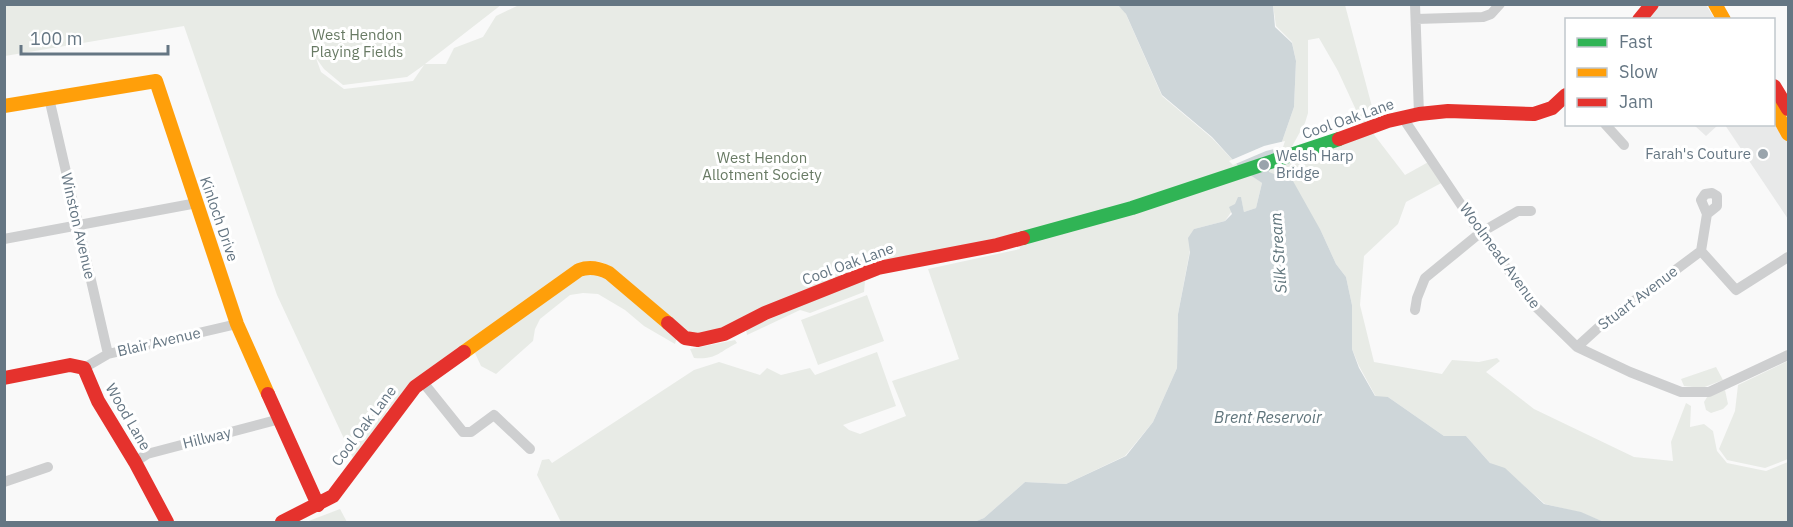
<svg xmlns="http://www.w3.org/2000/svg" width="1793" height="527" font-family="'IBM Plex Sans',sans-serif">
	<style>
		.built { fill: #e8e9e9 }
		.green { fill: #e8ebe6; fill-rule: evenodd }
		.water { fill: #ced6d9 }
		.pier { fill: #f9f9f9 }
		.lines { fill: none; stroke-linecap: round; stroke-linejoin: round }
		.street { stroke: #cecfd0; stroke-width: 10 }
		.fast { stroke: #30b455; stroke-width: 14 }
		.slow { stroke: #ff9f0a; stroke-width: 14 }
		.jam { stroke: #e5322d; stroke-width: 14 }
		.poi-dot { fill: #99a4ac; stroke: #fff; stroke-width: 2 }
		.labels { text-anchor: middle; stroke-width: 6; stroke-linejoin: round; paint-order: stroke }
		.park-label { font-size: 15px; fill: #687a64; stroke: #fff }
		.street-label { font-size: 15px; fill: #657683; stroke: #fff }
		.poi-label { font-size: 15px; fill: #657683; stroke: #fff; text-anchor: end }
		.water-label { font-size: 16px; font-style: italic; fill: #60757c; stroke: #fff }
	</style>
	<rect width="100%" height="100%" fill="#f9f9f9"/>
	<path class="built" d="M1655,4L1706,5L1715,19L1642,20Z
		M1774,117L1788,142V219L1725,125L1774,124Z
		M1694,125H1718L1706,136Z"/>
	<path class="green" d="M5,4L501,5L425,64H446L454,48L483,37L496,16L519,5H1118L1125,12L1162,96L1212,138L1241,169L1262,183L1256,208L1244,212L1241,198L1225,221L1194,229L1178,314L1177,368L1153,422L1125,456L1066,484L1025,482L984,518L974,522H561L537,475L542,460L549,459L552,463L694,370L719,362L760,375L767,368L781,375L810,368L815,375L877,352L896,406L843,425L849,430L860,434L906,416L892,381L959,359L928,269L1020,249L1017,233L965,246L715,331L692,335L611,267C601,261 595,259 583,263L391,411L388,409L386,412L388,414L353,458L277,295L184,26L5,56ZM316,58L324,69L343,85L407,77L424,65L413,81L344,89L321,72Z
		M1273,5H1345L1375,118L1362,123L1338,71L1319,38L1308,40V113L1305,123L1290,150L1277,156L1294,107L1296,61L1292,42L1276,26Z
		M1372,132L1405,175L1432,160L1445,181L1406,202L1398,224L1364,256L1360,305L1374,362L1442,374L1452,360L1479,362L1497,358L1500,361L1486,372L1534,409L1634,457L1673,461L1671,442L1686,403L1691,406L1690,427L1704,424L1713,431L1717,451L1727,463L1766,471L1788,462V522H1604L1582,513L1545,504L1505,469L1491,464L1466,436H1444L1388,397H1376L1359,366L1352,349V305L1346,277L1336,264L1321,231L1269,173L1272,167Z
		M597,272L678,334L675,344L644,326L625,310L598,294L583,293L570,295L540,319L535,329L533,341L496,374L481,366L475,353L579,275Z
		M865,281L864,292L810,313L800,310L747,335L746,329L854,283Z
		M867,295L884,341L818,365L801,320Z
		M735,340L737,343C719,352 716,360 694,358L690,349Z
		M1788,361V459L1765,468L1727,460L1719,449L1735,411L1738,385Z
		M1716,367L1723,380L1702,388L1684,386L1681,379Z
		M1725,390L1728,404L1723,409L1711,413L1706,410L1704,402L1709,394Z
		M340,509L347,522H306Z"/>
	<path class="water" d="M1117,4L1273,5L1275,27L1292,43L1296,61L1294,107L1277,156L1269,172L1293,181L1321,231L1336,264L1346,277L1352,305V349L1359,368L1375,396L1388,397L1444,436H1466L1490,463L1505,468L1544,504L1581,512L1604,522H974L984,518L1025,482L1066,484L1126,456L1153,422L1177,368L1178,314L1190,252L1188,238L1194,229L1225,221L1232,214L1229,207L1235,204L1238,197H1241L1244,212L1256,208L1262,183L1241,169L1212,137L1162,95L1126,14Z"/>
	<path class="pier" d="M1285,141L1283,147L1266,151L1233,165L1229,161L1264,146Z"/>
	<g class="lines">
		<path class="street" d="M1415,4L1419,114
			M1416,19L1483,17L1491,14L1500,4
			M49,98L108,354
			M1403,118L1480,233L1536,307L1577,347L1630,372L1681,392H1709L1788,355
			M1605,124L1624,145
			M4,239L197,203
			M1701,251L1707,214L1701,200L1705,194L1712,193L1717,196V206L1707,214
			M1415,310L1417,298L1425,278L1480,233L1518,211H1531
			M1577,347L1599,327L1701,251L1736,290L1788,257
			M84,368L108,354L237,324
			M422,381L463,432H471L494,415L530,449
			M135,462L147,454L280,419
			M4,482L48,467"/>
		<path class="fast" d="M1023,238L1132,208L1339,139"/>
		<path class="slow" d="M1715,4L1724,20
			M4,106L156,81L237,324L268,394
			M1774,108L1788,134
			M464,352L579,270C590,266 599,268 609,273L668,323"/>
		<path class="jam" d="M1639,20L1652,4
			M1774,86L1788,109
			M1339,139L1388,121L1419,114L1448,111L1534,114L1552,108L1566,95
			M668,323L685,338L698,340L724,334L765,313L878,268L997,245L1023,238
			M4,378L70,365L84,368L98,401L135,462L167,522
			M268,394L318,505
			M282,522L333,496L415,387L464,352"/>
	</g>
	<g class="poi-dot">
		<circle cx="1763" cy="154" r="6"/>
		<circle cx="1264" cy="165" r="6"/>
	</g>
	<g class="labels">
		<g class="park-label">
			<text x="357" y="40">West Hendon<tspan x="357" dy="17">Playing Fields</tspan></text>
			<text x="762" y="163">West Hendon<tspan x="762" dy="17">Allotment Society</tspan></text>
		</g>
		<g class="street-label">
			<text transform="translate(1348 119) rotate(-19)" y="5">Cool Oak Lane</text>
			<text transform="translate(219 219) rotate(71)" y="5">Kinloch Drive</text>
			<text transform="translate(78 226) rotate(77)" y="5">Winston Avenue</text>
			<text transform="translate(1500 256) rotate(54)" y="5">Woolmead Avenue</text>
			<text transform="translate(848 264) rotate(-20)" y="5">Cool Oak Lane</text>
			<text transform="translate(1638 298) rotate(-37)" y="5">Stuart Avenue</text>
			<text transform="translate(159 342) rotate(-13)" y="5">Blair Avenue</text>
			<text transform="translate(128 417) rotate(60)" y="5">Wood Lane</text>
			<text transform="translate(364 426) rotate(-53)" y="5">Cool Oak Lane</text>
			<text transform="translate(207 438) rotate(-14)" y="5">Hillway</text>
		</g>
		<g class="poi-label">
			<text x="1751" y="159">Farah's Couture</text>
			<text x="1276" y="161" text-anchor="start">Welsh Harp<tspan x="1276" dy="17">Bridge</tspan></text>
		</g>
		<g class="water-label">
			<text transform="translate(1278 253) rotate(-94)" y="6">Silk Stream</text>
			<text x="1268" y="423">Brent Reservoir</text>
		</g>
	</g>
	<rect width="1793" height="527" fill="none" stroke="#657683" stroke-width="12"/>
	<rect x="1565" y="18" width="210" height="108" fill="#ffffff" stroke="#c1c8cd" stroke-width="1.5"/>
	<rect x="1577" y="38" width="30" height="9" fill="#30b455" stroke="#c1c8cd" stroke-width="1.5"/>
	<text x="1619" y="48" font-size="18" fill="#657683">Fast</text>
	<rect x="1577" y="68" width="30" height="9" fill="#ff9f0a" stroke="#c1c8cd" stroke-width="1.5"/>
	<text x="1619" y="78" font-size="18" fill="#657683">Slow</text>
	<rect x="1577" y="98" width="30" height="9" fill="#e5322d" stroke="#c1c8cd" stroke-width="1.5"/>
	<text x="1619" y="108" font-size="18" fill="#657683">Jam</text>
	<path d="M21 45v9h147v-9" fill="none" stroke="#657683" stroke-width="3"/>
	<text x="30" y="45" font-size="18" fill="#657683" stroke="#ffffff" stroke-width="4.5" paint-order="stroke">100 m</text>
</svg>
